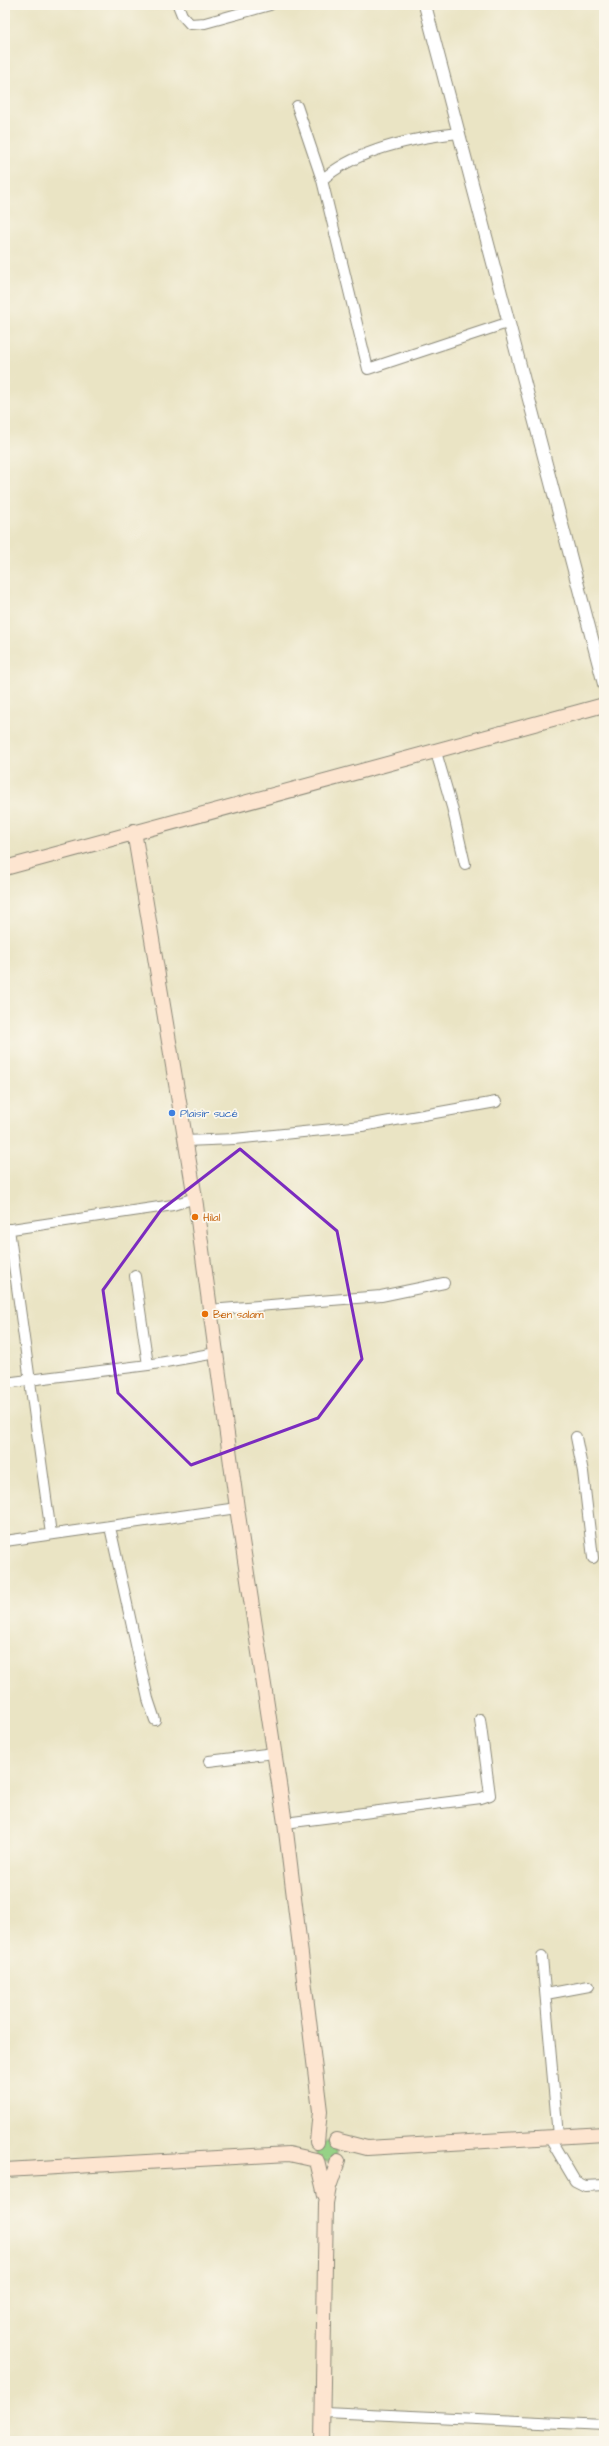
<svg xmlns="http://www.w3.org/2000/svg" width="609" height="2446" font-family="'Architects Daughter',sans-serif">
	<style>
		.green { fill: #96d286; stroke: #607e58 }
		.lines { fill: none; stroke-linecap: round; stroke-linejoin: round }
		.minor-casing { stroke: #8a8878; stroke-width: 12 }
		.tertiary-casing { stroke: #8a8878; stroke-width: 14 }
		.secondary-casing { stroke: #8a8878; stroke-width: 16 }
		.minor { stroke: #fff; stroke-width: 10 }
		.tertiary { stroke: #fff; stroke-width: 12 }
		.secondary { stroke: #fde5d0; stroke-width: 14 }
		.marked { fill: none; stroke: #7b2cbf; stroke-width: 3; stroke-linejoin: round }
		.shop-dot { fill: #3f7fe0; stroke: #fbf7ec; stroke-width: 1.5 }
		.food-dot { fill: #e8710a; stroke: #fbf7ec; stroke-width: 1.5 }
		.labels { text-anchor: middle; stroke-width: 3.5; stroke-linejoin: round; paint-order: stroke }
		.shop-label { font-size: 11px; fill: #366cbe; stroke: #fbf7ec; text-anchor: start }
		.food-label { font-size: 11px; fill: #c56008; stroke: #fbf7ec; text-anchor: start }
	</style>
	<rect width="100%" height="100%" fill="#fbf7ec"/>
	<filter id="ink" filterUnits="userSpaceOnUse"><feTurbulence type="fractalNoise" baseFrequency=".025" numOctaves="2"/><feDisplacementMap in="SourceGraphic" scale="8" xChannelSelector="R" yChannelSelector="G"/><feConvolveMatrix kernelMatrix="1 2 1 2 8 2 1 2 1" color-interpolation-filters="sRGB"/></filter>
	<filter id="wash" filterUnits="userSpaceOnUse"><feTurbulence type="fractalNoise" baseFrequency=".012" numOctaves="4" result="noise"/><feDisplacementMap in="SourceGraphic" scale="16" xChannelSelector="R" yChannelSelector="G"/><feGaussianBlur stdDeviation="0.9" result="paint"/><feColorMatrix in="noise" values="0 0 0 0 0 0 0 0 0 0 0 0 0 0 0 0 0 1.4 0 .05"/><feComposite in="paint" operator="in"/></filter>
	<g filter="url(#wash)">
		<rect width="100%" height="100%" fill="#eae4c4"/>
		<path class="green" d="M317 2152a10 10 0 1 1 20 0a10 10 0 1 1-20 0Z"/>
	</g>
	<g filter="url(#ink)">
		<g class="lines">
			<defs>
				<path id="minor" d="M178,5L182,15L190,24L205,23L270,5
					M297,106L322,180
					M458,133C413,138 357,149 322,180L368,369L507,323
					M436,752L452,807L465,864
					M185,1141L234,1139L362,1126L496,1102
					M9,1229L51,1534
					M5,1230L173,1205L195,1198
					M135,1276L148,1365
					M210,1310L381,1296L444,1283
					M5,1383L148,1365L216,1353
					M576,1437L583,1472L593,1558
					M110,1527L148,1699L155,1720
					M5,1541L237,1508
					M209,1761L274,1753
					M285,1823L481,1798L490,1795L480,1719
					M542,1957L558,2136
					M546,1994L589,1986
					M549,2137L575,2181L585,2186L604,2185
					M324,2412L604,2425"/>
				<path id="tertiary" d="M425,5L604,684"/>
				<path id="secondary" d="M134,831L195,1198L237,1508L285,1823L320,2111L317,2142
					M5,868L604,705
					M336,2140L367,2148L604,2134
					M317,2161L325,2195
					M5,2170L289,2154L316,2160
					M322,2441L326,2203L329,2187L338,2161"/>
			</defs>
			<use href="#minor" class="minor-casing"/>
			<use href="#tertiary" class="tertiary-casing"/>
			<use href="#secondary" class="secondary-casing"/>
			<use href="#minor" class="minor"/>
			<use href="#tertiary" class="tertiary"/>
			<use href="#secondary" class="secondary"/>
		</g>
	</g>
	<path class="marked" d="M240,1149L337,1231L362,1359L318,1418L191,1465L118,1393L103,1290L161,1210Z"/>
	<circle class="shop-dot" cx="172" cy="1113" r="4"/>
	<g class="food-dot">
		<circle cx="195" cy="1217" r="4"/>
		<circle cx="205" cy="1314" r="4"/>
	</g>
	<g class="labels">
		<g class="shop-label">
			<text x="180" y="1117">Plaisir sucé</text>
		</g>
		<g class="food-label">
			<text x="203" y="1221">Hilal</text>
			<text x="213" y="1318">Ben salam</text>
		</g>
	</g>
	<rect width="609" height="2446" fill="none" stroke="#fbf7ec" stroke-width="20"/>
</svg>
